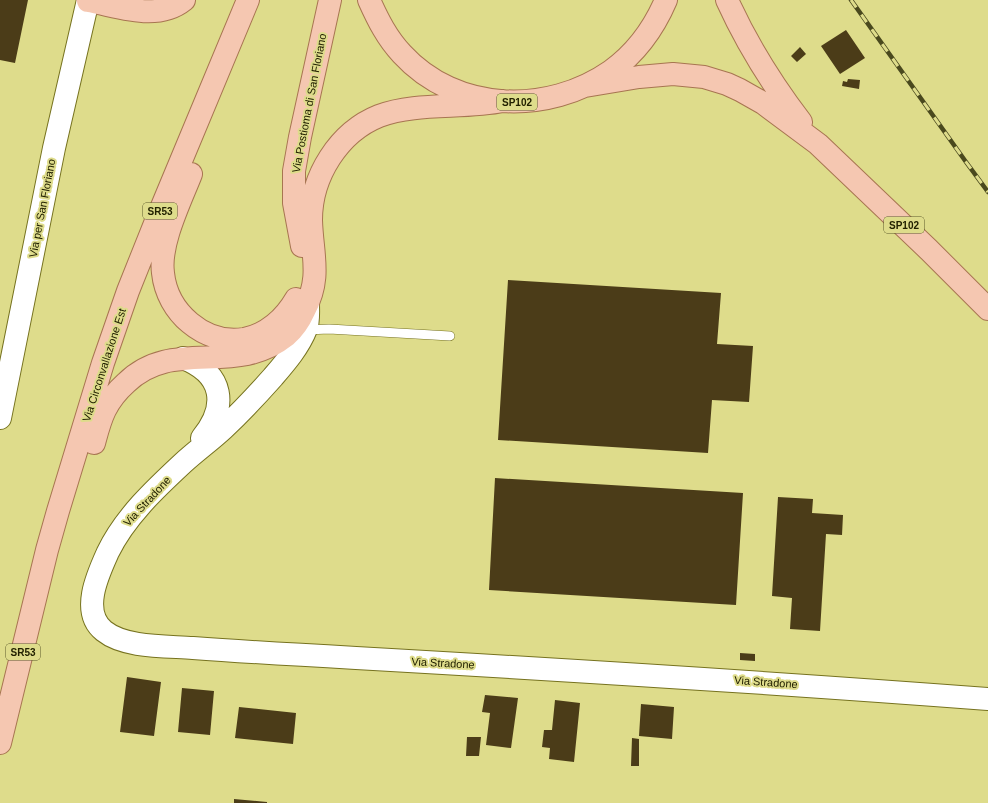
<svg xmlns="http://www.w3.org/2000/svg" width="988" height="803" font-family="Arial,sans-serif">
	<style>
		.building { fill: #4b3c18 }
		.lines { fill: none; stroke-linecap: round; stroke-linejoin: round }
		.service-casing { stroke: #76721f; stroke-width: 10 }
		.tertiary-casing { stroke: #76721f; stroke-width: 24 }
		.secondary-casing { stroke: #76721f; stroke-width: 24 }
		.primary-casing { stroke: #a77551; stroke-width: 24 }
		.service { stroke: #fff; stroke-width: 9 }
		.tertiary { stroke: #fff; stroke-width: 22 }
		.secondary { stroke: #fff; stroke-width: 22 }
		.primary { stroke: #f5c7b1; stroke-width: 22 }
		.rail-casing { stroke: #4a491e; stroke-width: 4.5 }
		.rail { stroke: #dedc8b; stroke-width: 3; stroke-dasharray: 9; stroke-linecap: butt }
		.labels { text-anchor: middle; stroke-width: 4; stroke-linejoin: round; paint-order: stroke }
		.shield { fill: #dedc8b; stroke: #5a592a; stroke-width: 1 }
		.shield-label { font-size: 10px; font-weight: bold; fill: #222100 }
		.street-label { font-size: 11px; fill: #222100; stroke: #dedc8b }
	</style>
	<rect width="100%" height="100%" fill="#dedc8b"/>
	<path class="building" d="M0,0H28L15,63L0,60Z
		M846,30L865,58L840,74L821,46Z
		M800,47L806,54L797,62L791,56Z
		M848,79L860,80L859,89L842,86L843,81L847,82Z
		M508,280L721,293L717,344L753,346L749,402L712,400L708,453L498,440Z
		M495,478L743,493L736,605L489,590Z
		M778,497L813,499L812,513L843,515L842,535L826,534L820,631L790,629L792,598L772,596Z
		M740,653L755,654V661L740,660Z
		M127,677L161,682L154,736L120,732Z
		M182,688L214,691L210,735L178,732Z
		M485,695L518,698L511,748L486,745L490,713L482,712Z
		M555,700L580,703L574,762L549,759L550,748L542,747L544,730H552Z
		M641,704L674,707L672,739L639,736Z
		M239,707L296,713L293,744L235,738Z
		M467,737H481L479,756H466Z
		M632,738L639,739V766H631Z
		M234,799L267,802V803H234Z"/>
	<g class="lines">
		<defs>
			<path id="service" d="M306,330L329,329L450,336"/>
			<path id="tertiary" d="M308,303C308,312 309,321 306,329C299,347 285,363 273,377C257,395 240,413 223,429C210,441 196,451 183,463C155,489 125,517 108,552C98,574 80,612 104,631C125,648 167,646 193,648C247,652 301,655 356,658C567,670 777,683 988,699
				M183,358C224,374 228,406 202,438"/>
			<path id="secondary" d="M0,418L54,148L88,0"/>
			<path id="primary" d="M369,0C378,20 387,38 402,54C456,113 548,115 611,71C636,53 654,28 666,0
				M727,0C747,44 772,84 801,122
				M88,1C118,6 157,22 184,0
				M585,86L639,77L673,74L704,77L727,84L740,90L763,103L818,144L929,250L988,309
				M191,174C180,202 159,244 163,273C167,312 204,345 244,339C267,335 285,318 296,299
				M302,246L294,203V171L300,137L330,0
				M94,443C97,432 100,420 105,410C110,400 117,391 126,383C172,337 235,377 286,336C294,329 300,320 304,311C322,277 312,255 311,220C311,176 339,132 379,116C416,102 463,109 503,101
				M0,743L47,550L58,511L103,363L128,291L158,216L248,0"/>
		</defs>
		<use href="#service" class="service-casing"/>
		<use href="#tertiary" class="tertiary-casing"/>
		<use href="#secondary" class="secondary-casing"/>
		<use href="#primary" class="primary-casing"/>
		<use href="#service" class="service"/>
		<use href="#tertiary" class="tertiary"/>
		<use href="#secondary" class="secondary"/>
		<use href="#primary" class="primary"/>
		<defs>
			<path id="rail" d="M851,0L966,162L988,192"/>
		</defs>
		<use href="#rail" class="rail-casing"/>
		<use href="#rail" class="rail"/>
	</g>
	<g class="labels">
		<g class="shield">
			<rect x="497" y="94" width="40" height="16" rx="3"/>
			<rect x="143" y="203" width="34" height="16" rx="3"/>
			<rect x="884" y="217" width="40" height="16" rx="3"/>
			<rect x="6" y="644" width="34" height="16" rx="3"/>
		</g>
		<g class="shield-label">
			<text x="517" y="106">SP102</text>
			<text x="160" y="215">SR53</text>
			<text x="904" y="229">SP102</text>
			<text x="23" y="656">SR53</text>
		</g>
		<g class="street-label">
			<text transform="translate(309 103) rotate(-79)" y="4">Via Postioma di San Floriano</text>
			<text transform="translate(42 208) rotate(-79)" y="4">Via per San Floriano</text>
			<text transform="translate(104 365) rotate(-72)" y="4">Via Circonvallazione Est</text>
			<text transform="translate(147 501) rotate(-47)" y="4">Via Stradone</text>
			<text transform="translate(443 663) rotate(3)" y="4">Via Stradone</text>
			<text transform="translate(766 682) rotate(4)" y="4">Via Stradone</text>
		</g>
	</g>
</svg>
